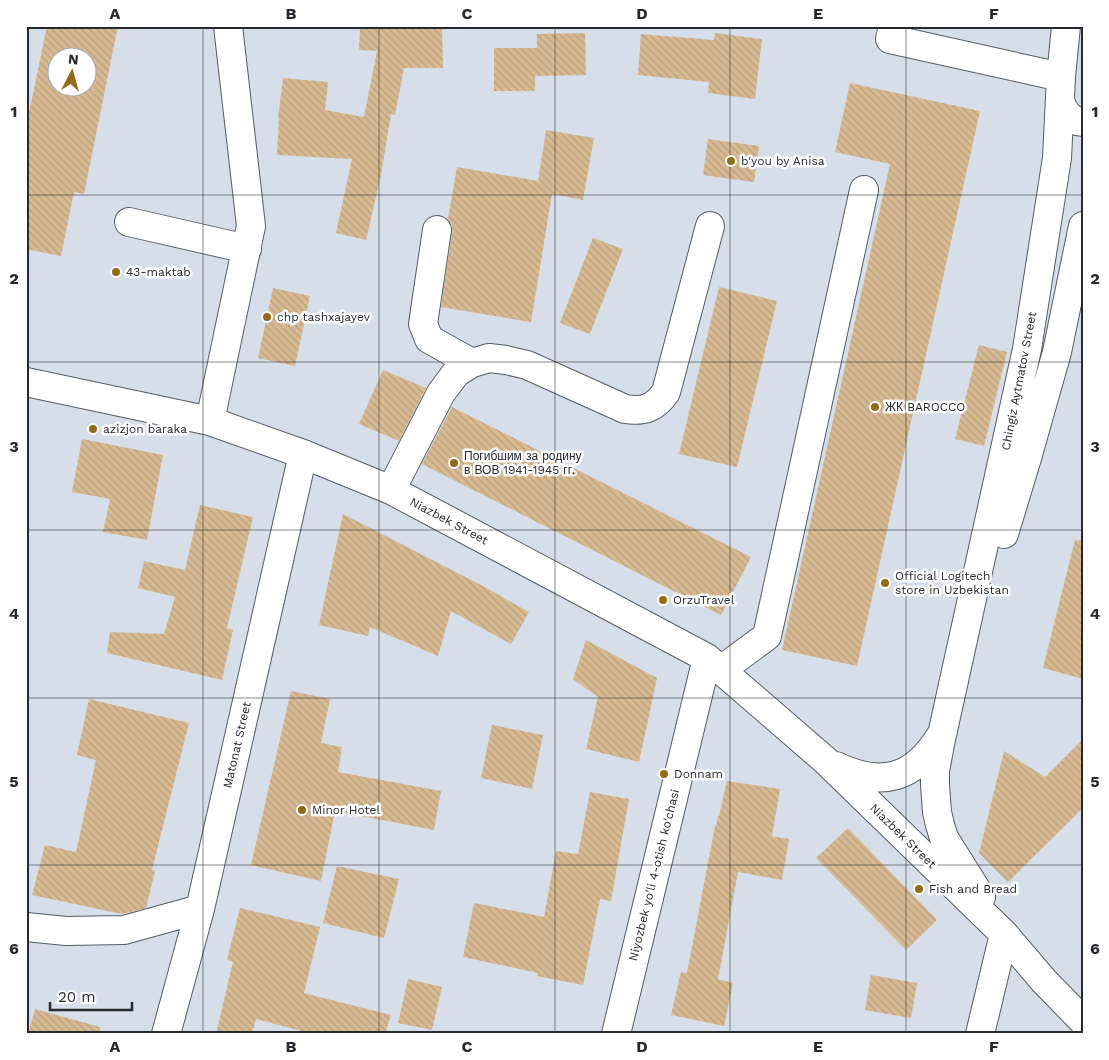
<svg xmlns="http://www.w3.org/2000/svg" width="1109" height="1060" font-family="'Work Sans',sans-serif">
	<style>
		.building { fill: url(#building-back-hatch); fill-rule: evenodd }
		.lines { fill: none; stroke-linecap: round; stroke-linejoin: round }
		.minor-casing { stroke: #545c64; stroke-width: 30 }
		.minor { stroke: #fff; stroke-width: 28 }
		.grid { fill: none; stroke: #26292d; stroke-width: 1; stroke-opacity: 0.55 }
		.poi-dot { fill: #926b13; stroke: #fff; stroke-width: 2 }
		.labels { text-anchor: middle; stroke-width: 5; stroke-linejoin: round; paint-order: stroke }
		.poi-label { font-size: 12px; fill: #26292d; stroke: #fff; text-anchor: start }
		.street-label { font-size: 12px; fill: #26292d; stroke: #fff }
		.neatline { fill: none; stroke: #26292d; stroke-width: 2 }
		.grid-label { font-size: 16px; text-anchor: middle; font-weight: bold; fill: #26292d }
	</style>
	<defs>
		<pattern id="building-back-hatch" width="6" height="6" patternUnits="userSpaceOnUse" patternTransform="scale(1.25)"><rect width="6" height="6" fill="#d7ba92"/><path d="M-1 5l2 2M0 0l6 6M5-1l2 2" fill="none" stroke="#b8a07e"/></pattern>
	</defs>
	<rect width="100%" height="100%" fill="#d6dfe9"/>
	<path class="building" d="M47,26H118L84,194L74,192L61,256L26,249V127ZM58,58H88V88H58Z
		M360,26H442L443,68H404L395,115L391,114L381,175L366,240L336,233L352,159L277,155L279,118H278L283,78L328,82L325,110L364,117L377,51L359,50Z
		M585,33L586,75L535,76V91H494V48H537V34Z
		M715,33L762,39L755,99L708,93L709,82L638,75L641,34L714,40Z
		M850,83L980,111L857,666L782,650L890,164L835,152Z
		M546,130L594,138L583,200L552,194L531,322L441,307L452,232V225L448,219L457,167L538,181Z
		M708,139L759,146L754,182L703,175Z
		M593,238L623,249L590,334L560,323Z
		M719,287L777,301L737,467L679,454Z
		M273,288L310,296L295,366L258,358Z
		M979,345L1007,352L984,446L955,439Z
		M383,370L426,388L399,441L359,424Z
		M452,407L751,557L721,615L422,464Z
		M82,439L163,455L147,540L103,532L110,499L72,492Z
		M200,505L253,517L227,628L233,630L222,680L107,653L110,632L164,634L175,597L138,588L144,561L185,570Z
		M343,514L481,585L529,612L511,644L451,611L438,656L370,627L368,636L319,625Z
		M1075,540L1083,541V679L1043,668Z
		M586,640L657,678L639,762L586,749L598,697L573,679Z
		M291,691L330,699L321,743L342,747L338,772L441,791L434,830L335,811L321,881L251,865Z
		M89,699L189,723L152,870L155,871L146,908L122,914L32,895L45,845L76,852L96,760L77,755Z
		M492,725L543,735L532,789L481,778Z
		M1083,739V808L1008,882L979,853L1004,751L1045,777Z
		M727,781L780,789L772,836L789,839L782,880L738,872L718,979L733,983L724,1026L671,1015L681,972L687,973L715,826H716L718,816H719Z
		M590,792L629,799L611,901L600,899L583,985L537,976L538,973L463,957L474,903L544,917L556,851L578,854Z
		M848,828L937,920L906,950L816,858Z
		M337,866L399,879L384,938L323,923Z
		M240,908L320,927L304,993L391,1015L385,1034H313L256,1019L252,1034H216L233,962L227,960Z
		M871,975L917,983L911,1018L865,1010Z
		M408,979L442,987L432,1030L398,1023Z
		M35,1009L100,1027L99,1034H28Z"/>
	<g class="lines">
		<defs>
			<path id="minor" d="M893,26L890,39L1061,77
				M1060,100C1063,110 1070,122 1083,122
				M129,222L247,249
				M437,230L423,324L429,339L472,363
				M26,382L210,421L303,454L391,490L707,658L825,760L1004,934L1044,981L1083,1021
				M210,421L251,226L228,26
				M391,490L441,393L456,373L472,363L489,358L506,360L527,365L625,409C644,412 655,408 666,392L710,226
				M1004,534L1027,458L1057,352L1083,226
				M721,670L767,636L864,190
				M836,766C882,788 914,779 941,735
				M981,897L944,838L940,825L937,812L935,785V771L940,744L1027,349L1057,158L1061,77L1066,26
				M26,927L66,931L124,930L200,909
				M166,1034L200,909L303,454
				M616,1034L707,658
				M980,1034L1004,934"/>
		</defs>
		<use href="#minor" class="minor-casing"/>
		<use href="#minor" class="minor"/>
	</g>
	<path class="grid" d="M203,26V1034M379,26V1034M555,26V1034M730,26V1034M906,26V1034M26,195H1083M26,362H1083M26,530H1083M26,698H1083M26,865H1083"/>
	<g class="poi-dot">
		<circle cx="731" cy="161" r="5"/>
		<circle cx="116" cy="272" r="5"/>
		<circle cx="267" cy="317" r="5"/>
		<circle cx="875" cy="407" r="5"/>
		<circle cx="93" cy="429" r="5"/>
		<circle cx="454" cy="463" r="5"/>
		<circle cx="885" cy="583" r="5"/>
		<circle cx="663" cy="600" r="5"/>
		<circle cx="664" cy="774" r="5"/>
		<circle cx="302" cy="810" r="5"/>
		<circle cx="919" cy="889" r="5"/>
	</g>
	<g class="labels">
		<g class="poi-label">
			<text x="741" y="165">b'you by Anisa</text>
			<text x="126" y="276">43-maktab</text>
			<text x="277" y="321">chp tashxajayev</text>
			<text x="885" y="411">ЖК BAROCCO</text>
			<text x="103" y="433">azizjon baraka</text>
			<text x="464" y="460">Погибшим за родину<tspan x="464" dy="14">в ВОВ 1941-1945 гг.</tspan></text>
			<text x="895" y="580">Official Logitech<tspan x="895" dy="14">store in Uzbekistan</tspan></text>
			<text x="673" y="604">OrzuTravel</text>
			<text x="674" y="778">Donnam</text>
			<text x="312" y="814">Minor Hotel</text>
			<text x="929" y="893">Fish and Bread</text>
		</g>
		<g class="street-label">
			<text transform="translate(1019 381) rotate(-79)" y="4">Chingiz Aytmatov Street</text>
			<text transform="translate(449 521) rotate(28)" y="4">Niazbek Street</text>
			<text transform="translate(237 745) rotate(-77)" y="4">Matonat Street</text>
			<text transform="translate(903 836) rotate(44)" y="4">Niazbek Street</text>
			<text transform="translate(654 875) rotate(-76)" y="4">Niyozbek yo'li 4-otish ko'chasi</text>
		</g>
	</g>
	<rect width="1109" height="1060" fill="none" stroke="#ffffff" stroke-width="55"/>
	<g transform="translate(72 72) rotate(6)"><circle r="24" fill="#ffffff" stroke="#a8a9ab"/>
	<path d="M0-4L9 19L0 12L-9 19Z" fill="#926b13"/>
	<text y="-8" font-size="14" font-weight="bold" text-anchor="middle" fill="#26292d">N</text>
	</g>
	<path d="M50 1002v8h82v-8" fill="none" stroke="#26292d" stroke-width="2.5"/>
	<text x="58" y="1002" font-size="15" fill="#26292d" stroke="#ffffff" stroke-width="4" paint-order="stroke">20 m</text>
	<rect x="28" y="28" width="1054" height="1004" class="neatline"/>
	<g class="grid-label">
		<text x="115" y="19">A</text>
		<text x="291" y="19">B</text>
		<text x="467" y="19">C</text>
		<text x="642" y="19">D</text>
		<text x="818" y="19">E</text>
		<text x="994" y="19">F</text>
		<text x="14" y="117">1</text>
		<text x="1095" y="117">1</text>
		<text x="14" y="284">2</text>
		<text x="1095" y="284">2</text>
		<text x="14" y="452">3</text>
		<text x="1095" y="452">3</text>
		<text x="14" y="619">4</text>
		<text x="1095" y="619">4</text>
		<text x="14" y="787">5</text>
		<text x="1095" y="787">5</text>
		<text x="14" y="954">6</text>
		<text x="1095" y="954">6</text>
		<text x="115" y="1052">A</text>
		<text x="291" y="1052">B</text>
		<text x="467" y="1052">C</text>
		<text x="642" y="1052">D</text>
		<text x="818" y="1052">E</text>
		<text x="994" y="1052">F</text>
	</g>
</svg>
